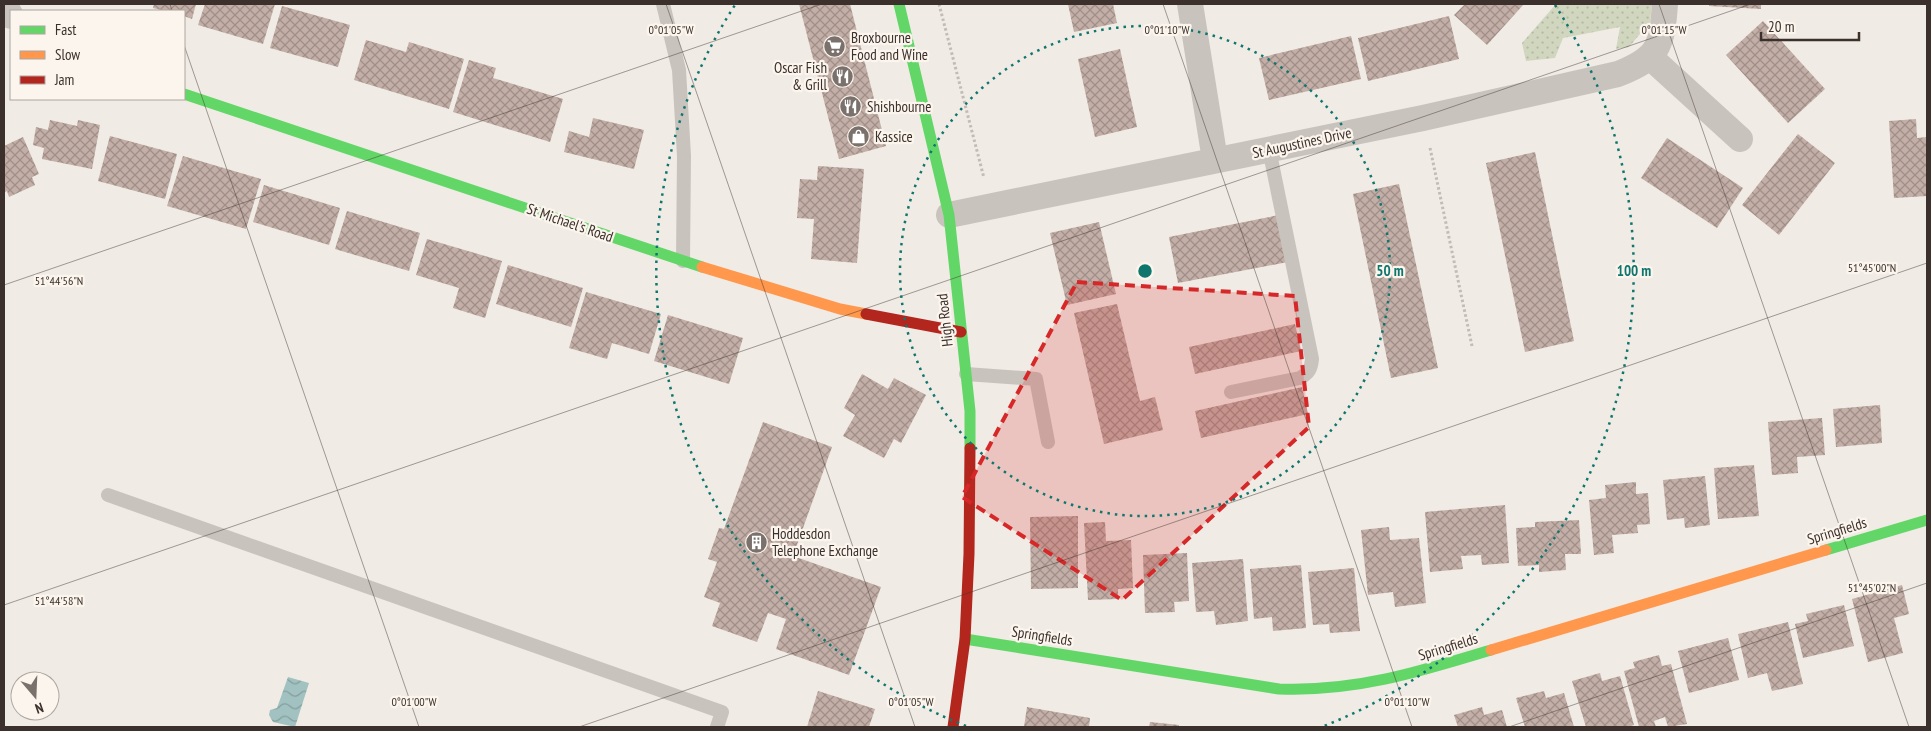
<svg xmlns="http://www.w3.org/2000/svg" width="1931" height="731" font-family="'PT Sans Narrow',sans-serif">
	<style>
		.grass { fill: url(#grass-dots) }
		.water { fill: url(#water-waves) }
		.building { fill: url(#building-cross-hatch) }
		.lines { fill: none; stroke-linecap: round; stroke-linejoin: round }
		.path { stroke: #c2bbb6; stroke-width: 3; stroke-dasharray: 2.5 2.5; stroke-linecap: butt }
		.lane { stroke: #c9c3be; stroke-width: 14 }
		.street { stroke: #c9c3be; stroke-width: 26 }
		.fast { stroke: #63d668; stroke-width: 11 }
		.slow { stroke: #ff974d; stroke-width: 11 }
		.jam { stroke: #b3261e; stroke-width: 11 }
		.marked { fill: #d62828; fill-opacity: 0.2; stroke: #d62828; stroke-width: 4; stroke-dasharray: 10 6; stroke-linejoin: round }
		.ticks { fill: none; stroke: #3b302b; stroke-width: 1; stroke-opacity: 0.45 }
		.ring { fill: none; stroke: #0f766e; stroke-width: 2.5; stroke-dasharray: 2.5 5 }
		.labels { text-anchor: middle; stroke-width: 4.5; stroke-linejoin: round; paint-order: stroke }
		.poi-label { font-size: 15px; fill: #3b302b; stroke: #fbf5ee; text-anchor: start }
		.street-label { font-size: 15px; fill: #3b302b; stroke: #fbf5ee }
		.ticks-label { font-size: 12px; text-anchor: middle; fill: #3b302b; stroke: #fbf5ee; stroke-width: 4.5; stroke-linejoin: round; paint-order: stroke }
		.centre { fill: #0f766e; stroke: #fbf5ee; stroke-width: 2.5 }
		.ring-label { font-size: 15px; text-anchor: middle; font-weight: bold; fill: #0f766e; stroke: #fbf5ee; stroke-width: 4.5; stroke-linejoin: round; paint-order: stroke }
	</style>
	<defs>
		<pattern id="grass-dots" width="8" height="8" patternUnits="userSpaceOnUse" patternTransform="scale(1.25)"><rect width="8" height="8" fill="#d1d6bf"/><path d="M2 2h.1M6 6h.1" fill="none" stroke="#b4b8a4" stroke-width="1.8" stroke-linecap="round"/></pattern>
		<pattern id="water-waves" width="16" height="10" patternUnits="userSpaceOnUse" patternTransform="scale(1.25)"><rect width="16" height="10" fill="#a1c2c1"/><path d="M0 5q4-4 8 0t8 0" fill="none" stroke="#849e9d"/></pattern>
		<pattern id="building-cross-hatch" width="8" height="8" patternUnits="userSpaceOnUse" patternTransform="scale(1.25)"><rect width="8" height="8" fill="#c3afa7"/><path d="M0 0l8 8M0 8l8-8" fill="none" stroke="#a08f88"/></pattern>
	</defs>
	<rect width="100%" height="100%" fill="#f0ebe5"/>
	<path class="grass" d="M1556,4H1652L1650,22L1629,47L1616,49L1620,27L1563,38L1555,58L1526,61L1522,43Z"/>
	<path class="water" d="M288,677L309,683L295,727L273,722L269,715L270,710L277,708Z"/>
	<path class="building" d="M154,4H196L192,19L184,16V11H165L153,8Z
		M205,4H275L263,44L198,25Z
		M799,4H850L886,146L839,159Z
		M1068,4H1113L1117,23L1074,32Z
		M1465,4H1524L1487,45L1454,15Z
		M1709,4H1761V9L1709,6Z
		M282,6L350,25L338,67L270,48Z
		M1449,16L1459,59L1368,81L1358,38Z
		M1763,21L1825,89L1788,123L1726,55Z
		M1351,36L1361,79L1269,100L1259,58Z
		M366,40L406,52L409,42L464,59L449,109L354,80Z
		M1120,49L1137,127L1095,137L1078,59Z
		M469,60L496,68L493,78L563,99L550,142L453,112Z
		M593,118L644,130L634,169L564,152L569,131L589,137Z
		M1916,119L1917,138L1927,137V196L1894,198L1889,121Z
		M50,120L77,126L78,120L100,125L92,169L42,159L44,148L33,145L36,127L48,130Z
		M1798,134L1835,163L1779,235L1742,205Z
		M110,136L177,154L165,199L98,181Z
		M23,137L39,174L32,177L35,185L9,197L7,191L4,193V146Z
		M1667,138L1743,188L1717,228L1641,178Z
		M1535,152L1574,341L1525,352L1486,163Z
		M183,156L261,179L246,229L167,206Z
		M818,166L864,169L857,263L811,259L814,219L797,218L800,179L817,180Z
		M1399,184L1438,368L1391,378L1353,194Z
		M264,185L340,208L329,245L253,222Z
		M347,211L420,233L409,271L335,249Z
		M1279,215L1288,262L1178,283L1169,237Z
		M1099,222L1116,294L1067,305L1050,233Z
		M427,239L502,261L485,318L453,308L459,288L416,275Z
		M508,265L583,288L571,327L496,304Z
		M586,292L661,314L649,354L612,343L607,359L569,348Z
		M1117,304L1140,401L1155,397L1163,430L1104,444L1074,313Z
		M668,315L743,338L729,384L654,361Z
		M1295,324L1301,351L1195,374L1189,347Z
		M862,374L888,389L894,378L926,395L901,443L894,439L884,458L843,436L855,415L844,408Z
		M1302,387L1308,414L1201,438L1195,411Z
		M1880,405L1882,443L1836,447L1833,409Z
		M1822,418L1825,455L1797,457L1798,473L1772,475L1768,422Z
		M763,422L832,447L793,556L881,587L849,675L776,649L786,619L768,613L757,642L712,626L720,603L704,597L717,562L708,559L719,528L724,529Z
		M1754,465L1759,516L1718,519L1714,468Z
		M1705,476L1710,525L1685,528L1684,518L1667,520L1663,480Z
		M1636,482V494L1648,493L1650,524L1637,525L1638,533L1612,535L1614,553L1594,555L1589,500L1606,498L1605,485Z
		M1505,505L1509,563L1482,565L1481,555L1461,556L1463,569L1430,572L1425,512Z
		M1078,516V588L1031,589L1030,517Z
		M1579,520L1581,554H1565L1566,570L1539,572V565L1518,566L1516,528L1535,527V522Z
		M1105,522L1106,541L1131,540L1133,588L1118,589V599L1088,600L1084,523Z
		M1389,527L1390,540L1419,538L1426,603L1395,607L1393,592L1368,595L1361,530Z
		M1187,553L1189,601L1174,602L1175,612L1145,613L1143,555Z
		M1243,559L1248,621L1216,625L1214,611L1196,612L1192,563Z
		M1301,565L1306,628L1273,631L1272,617L1254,619L1250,569Z
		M1354,568L1360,631L1330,633L1329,624L1313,625L1308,572Z
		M1902,585L1909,614L1894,618L1903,653L1868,662L1852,599Z
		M1844,605L1854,646L1803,658L1795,624L1808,621L1806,614Z
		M1788,622L1803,684L1772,691L1767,673L1748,678L1738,634Z
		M1728,638L1739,680L1689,693L1678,651Z
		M1659,655L1662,666L1671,664L1687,724L1668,727L1665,717L1654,721L1656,727H1639L1624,671L1635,668L1633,662Z
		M1600,673L1602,681L1620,676L1634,725L1628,727H1586L1572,681Z
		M818,691L875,709L869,727H807Z
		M1544,691L1546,698L1564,693L1574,727H1525L1516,698Z
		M1027,707L1090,718L1089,727H1024Z
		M1482,707L1484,715L1502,710L1507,727H1458L1454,715Z
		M1150,722L1179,725V727H1149Z"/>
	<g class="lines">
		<path class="path" d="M939,4L984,178
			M1430,148L1472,346"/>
		<path class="lane" d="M663,4L679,70L684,156L683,261
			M966,374L1036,379L1048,442
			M1231,392L1300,378C1309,373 1311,369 1312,359L1269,149
			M108,495L722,712L717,727"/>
		<path class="street" d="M4,4L11,16
			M1190,4L1215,160
			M1650,57L1740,139
			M949,215L1423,118L1618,74C1659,58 1662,46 1665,4"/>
		<path class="fast" d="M899,4L949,215L970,411V448
			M184,94L702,267
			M1826,550L1927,520
			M965,639L1279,689C1355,692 1419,672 1491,650"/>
		<path class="slow" d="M702,267L840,309L866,314
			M1491,650L1826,550"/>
		<path class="jam" d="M866,314L961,332
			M953,727L965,639L969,554L970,448"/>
	</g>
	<path class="marked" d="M1077,282L1295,296L1309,427L1122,600L962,497Z"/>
	<path class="ticks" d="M170,4L172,11M666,4L915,727M1163,4L1412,727M1659,4L1909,727M184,45L419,727M4,285L822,4M4,605L1751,4M579,727L1927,263M1509,727L1927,583"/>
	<g class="ring">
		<circle cx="1145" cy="271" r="245"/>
		<path d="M966 726A489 489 0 0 1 735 5M1555 5A489 489 0 0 1 1324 726"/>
	</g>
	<defs>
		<symbol id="supermarket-disc" viewBox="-11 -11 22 22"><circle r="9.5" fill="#7a716c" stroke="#fbf5ee"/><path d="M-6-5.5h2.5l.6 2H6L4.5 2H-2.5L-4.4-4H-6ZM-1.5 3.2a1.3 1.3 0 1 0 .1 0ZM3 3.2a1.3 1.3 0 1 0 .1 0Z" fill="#fff"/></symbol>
		<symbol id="restaurant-disc" viewBox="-11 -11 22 22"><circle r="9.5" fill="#7a716c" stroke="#fbf5ee"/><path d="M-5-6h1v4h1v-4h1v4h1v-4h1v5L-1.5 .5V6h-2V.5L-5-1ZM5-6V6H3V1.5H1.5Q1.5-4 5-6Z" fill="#fff"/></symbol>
		<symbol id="shop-disc" viewBox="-11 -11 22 22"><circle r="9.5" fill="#7a716c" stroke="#fbf5ee"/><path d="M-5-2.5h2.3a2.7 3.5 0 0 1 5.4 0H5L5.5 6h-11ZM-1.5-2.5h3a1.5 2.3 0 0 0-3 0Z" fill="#fff"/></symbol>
		<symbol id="building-disc" viewBox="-11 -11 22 22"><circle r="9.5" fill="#7a716c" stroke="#fbf5ee"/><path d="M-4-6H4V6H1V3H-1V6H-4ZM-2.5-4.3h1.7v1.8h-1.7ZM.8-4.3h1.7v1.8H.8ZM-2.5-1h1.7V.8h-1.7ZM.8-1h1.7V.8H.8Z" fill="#fff"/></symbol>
	</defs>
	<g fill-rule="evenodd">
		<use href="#supermarket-disc" x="822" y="34" width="25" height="25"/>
		<use href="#restaurant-disc" x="830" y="64" width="25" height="25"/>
		<use href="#restaurant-disc" x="838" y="94" width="25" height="25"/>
		<use href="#shop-disc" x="846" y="124" width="25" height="25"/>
		<use href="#building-disc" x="744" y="530" width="25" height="25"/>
	</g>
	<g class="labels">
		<g class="poi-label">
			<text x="851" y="43">Broxbourne<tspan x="851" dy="17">Food and Wine</tspan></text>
			<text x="827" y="73" text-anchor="end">Oscar Fish<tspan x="827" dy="17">&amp; Grill</tspan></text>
			<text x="867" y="112">Shishbourne</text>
			<text x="875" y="142">Kassice</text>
			<text x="772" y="539">Hoddesdon<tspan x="772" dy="17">Telephone Exchange</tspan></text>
		</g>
		<g class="street-label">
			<text transform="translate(1302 143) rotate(-12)" y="5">St Augustines Drive</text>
			<text transform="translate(570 223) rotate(19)" y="5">St Michael's Road</text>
			<text transform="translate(945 320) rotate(-96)" y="5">High Road</text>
			<text transform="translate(1837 531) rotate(-17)" y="5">Springfields</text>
			<text transform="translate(1042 636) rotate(9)" y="5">Springfields</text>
			<text transform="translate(1448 647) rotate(-17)" y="5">Springfields</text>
		</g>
	</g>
	<g class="ticks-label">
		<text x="671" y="34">0°01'05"W</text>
		<text x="1167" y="34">0°01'10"W</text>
		<text x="1664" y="34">0°01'15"W</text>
		<text x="1872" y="272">51°45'00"N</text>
		<text x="59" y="285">51°44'56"N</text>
		<text x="1872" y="592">51°45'02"N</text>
		<text x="59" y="605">51°44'58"N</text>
		<text x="414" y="706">0°01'00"W</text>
		<text x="911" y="706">0°01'05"W</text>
		<text x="1407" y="706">0°01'10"W</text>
	</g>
	<circle cx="1145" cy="271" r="8" class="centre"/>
	<g class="ring-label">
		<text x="1390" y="276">50 m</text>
		<text x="1634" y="276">100 m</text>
	</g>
	<rect width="1931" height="731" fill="none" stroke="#3b302b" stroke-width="10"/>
	<rect x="10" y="10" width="175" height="90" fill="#fbf5ee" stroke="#aea6a0"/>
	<rect x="20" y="26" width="25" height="8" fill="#63d668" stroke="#aea6a0"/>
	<text x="55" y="35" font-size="15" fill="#3b302b">Fast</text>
	<rect x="20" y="51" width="25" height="8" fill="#ff974d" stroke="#aea6a0"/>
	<text x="55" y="60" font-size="15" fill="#3b302b">Slow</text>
	<rect x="20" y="76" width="25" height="8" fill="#b3261e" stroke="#aea6a0"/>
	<text x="55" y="85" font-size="15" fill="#3b302b">Jam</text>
	<g transform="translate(35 696) rotate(161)"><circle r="24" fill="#fbf5ee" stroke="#aea6a0"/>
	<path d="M0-4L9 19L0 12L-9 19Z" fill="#7a716c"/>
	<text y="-8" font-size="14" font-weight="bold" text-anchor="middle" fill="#3b302b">N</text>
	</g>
	<path d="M1761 32v8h98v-8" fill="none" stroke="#3b302b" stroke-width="2.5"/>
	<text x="1768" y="32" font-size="15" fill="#3b302b" stroke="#fbf5ee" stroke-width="4" paint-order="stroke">20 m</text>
</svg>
